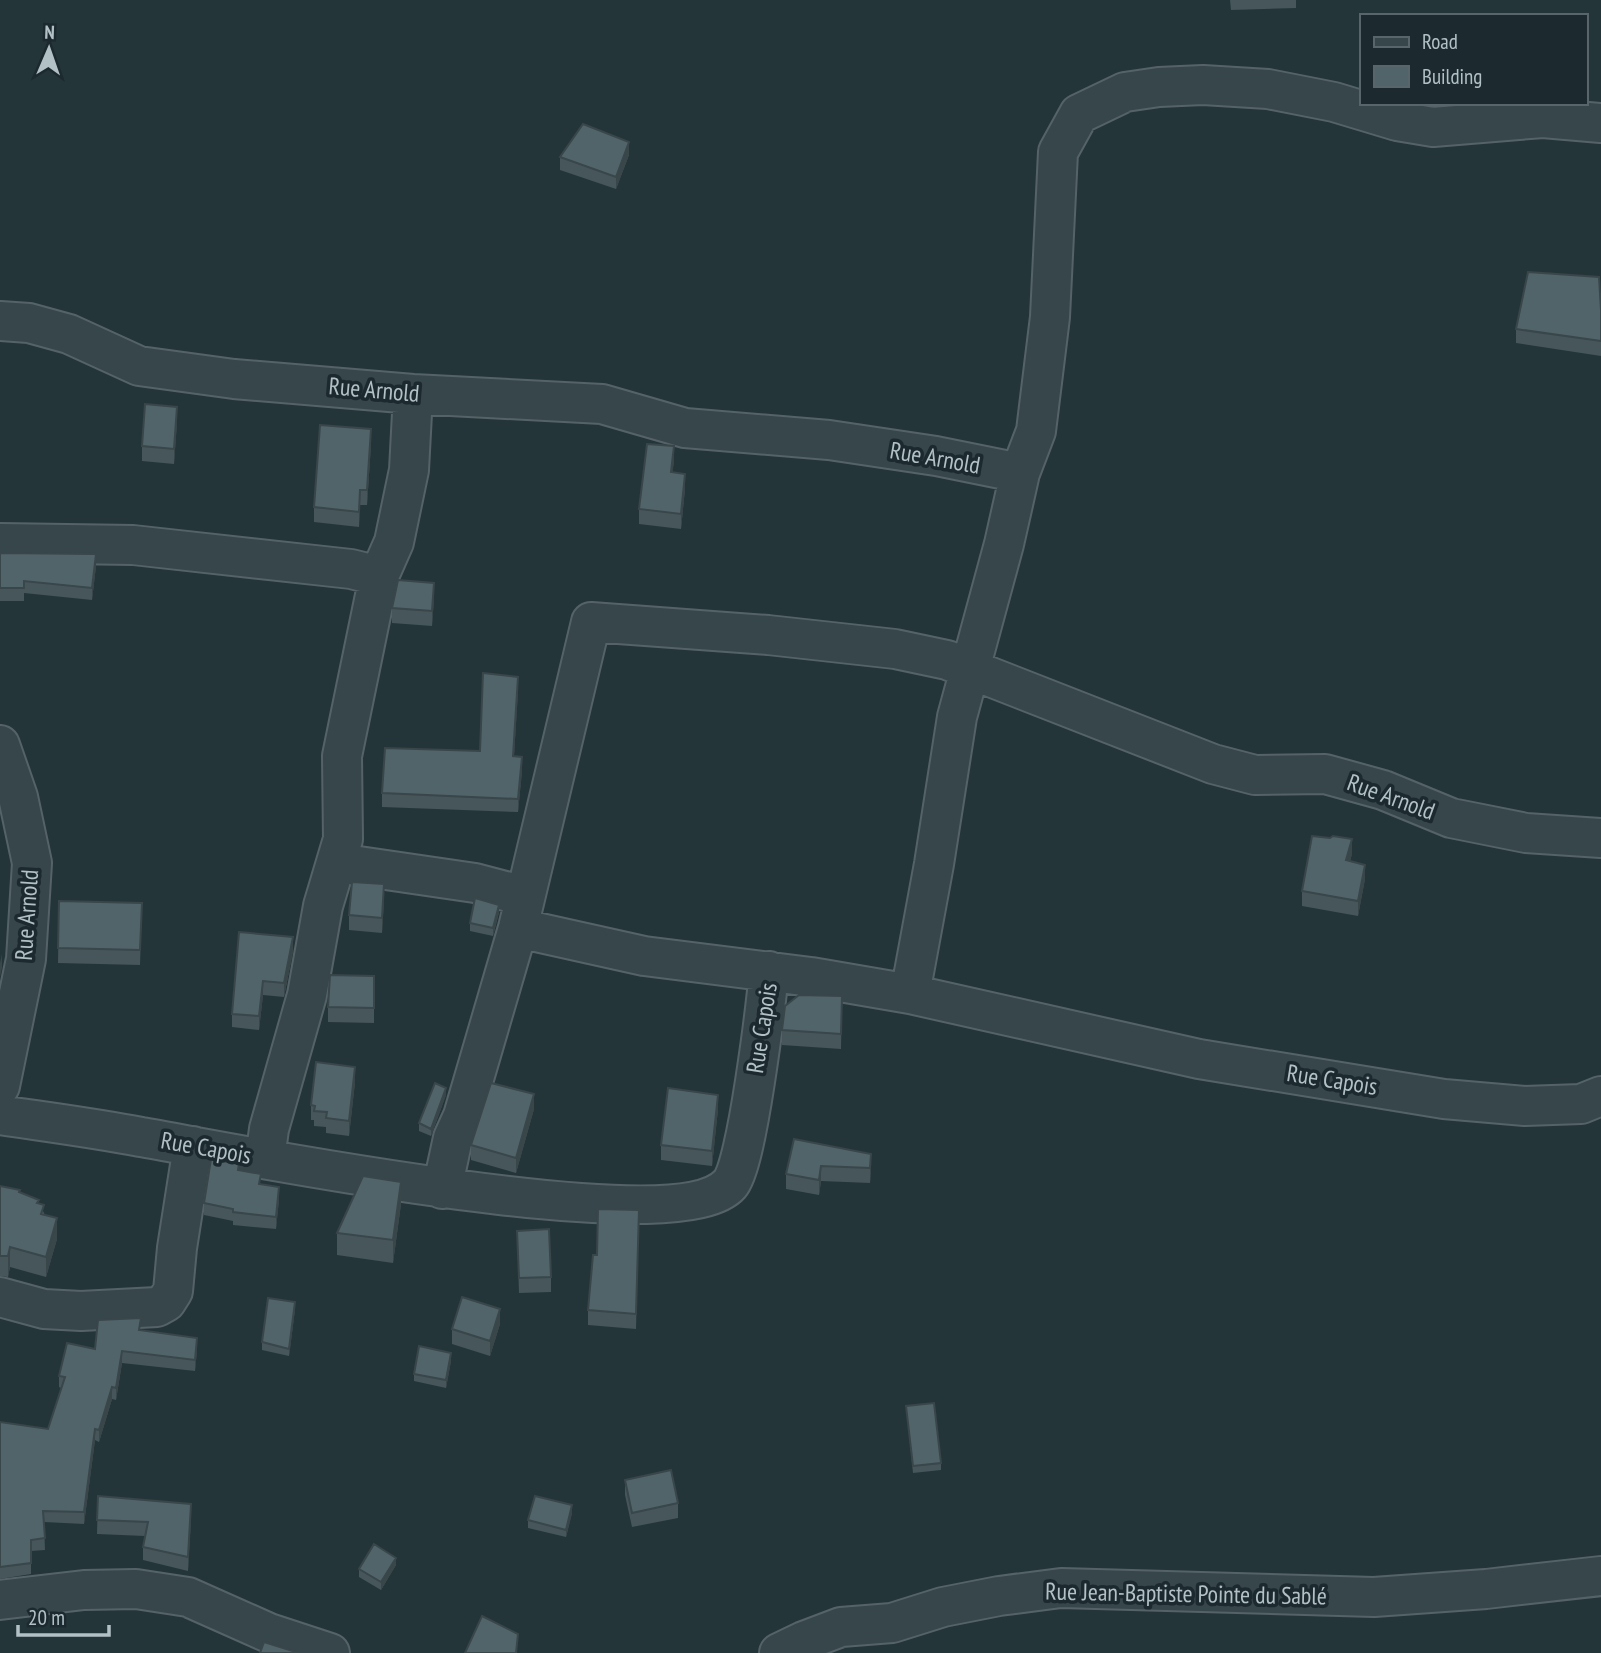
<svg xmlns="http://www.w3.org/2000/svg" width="1601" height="1653" font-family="'PT Sans Narrow',sans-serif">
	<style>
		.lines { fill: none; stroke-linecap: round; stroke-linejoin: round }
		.minor-casing { stroke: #556368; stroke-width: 42 }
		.minor { stroke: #37464a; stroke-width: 38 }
		.wall { fill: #46565b }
		.shaded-wall { fill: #39464a }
		.building { fill: #51646a; stroke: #39464a; stroke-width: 2 }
		.labels { text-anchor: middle; stroke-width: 7; stroke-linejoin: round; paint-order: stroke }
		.street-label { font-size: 24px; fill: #b2c1c6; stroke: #1c2a2f }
	</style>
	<rect width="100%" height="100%" fill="#243539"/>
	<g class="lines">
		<defs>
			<path id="minor" d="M0,321L29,323L69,334L139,366L234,379L413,394L602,404L685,428L829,440L936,456L1020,473
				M0,543L133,545L351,569L379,576
				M0,745L18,797L32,863L26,959L0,1086
				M338,863L475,883L524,896
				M518,928L644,956L811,977L910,994L1199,1059L1444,1099L1525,1106L1581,1104L1601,1096
				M910,994L934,864L957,717L1004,544L1020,473L1036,431L1050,317L1058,152L1079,114L1125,92L1159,87L1203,85L1268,89L1334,102L1397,121L1433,127L1543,118L1601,123
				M0,1115C47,1122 94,1128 141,1137C230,1152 677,1244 730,1184C747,1166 766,1004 769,971
				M265,1159L269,1129L307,995L323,906L343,839L342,756L379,576L394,542L409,470L413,394
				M442,1189L453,1138L463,1116L518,928L591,622L768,635L895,649L947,660L1213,764L1255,775L1325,774L1383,790L1451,818L1526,833L1601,838
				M0,1297L44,1309L81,1311L157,1307L166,1302L173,1291L177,1248L193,1146
				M0,1600L84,1590L136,1589L188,1597L269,1633L330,1653
				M779,1653L804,1641L841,1627L892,1623L943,1607L999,1596L1061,1588L1374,1597L1486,1589L1601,1576"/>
		</defs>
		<use href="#minor" class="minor-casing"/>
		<use href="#minor" class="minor"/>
	</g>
	<path class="wall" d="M1230,0H1296V8L1231,10Z
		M629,155L616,189L560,170V157Z
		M1601,310V356L1516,343V329Z
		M177,422L174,464L142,461V446Z
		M371,444L367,505H360L359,527L314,522V507Z
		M674,461L672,473L685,489L681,529L639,524V509Z
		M0,553L96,566L92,600L24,593V601H0Z
		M434,598L432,626L392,623V608Z
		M518,690L514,756L522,771L518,812L382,807V793L480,751Z
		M1352,854L1350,861L1365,879L1358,916L1302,906V891Z
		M384,899L382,933L349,930V915Z
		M59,901L142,903L140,965L58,963Z
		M499,912L493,936L470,931V923Z
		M293,951L284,997L263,995L259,1030L232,1027V1014Z
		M374,976V1023L328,1022V1007Z
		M842,996L841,1049L782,1045V1030Z
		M355,1082L349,1136L326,1133V1127L314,1126V1120H311V1105Z
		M446,1095L431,1136L419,1131V1123Z
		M534,1109L516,1173L471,1160V1145Z
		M718,1109L712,1166L661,1160V1145Z
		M794,1139L871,1169L870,1183L821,1181L819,1195L786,1189V1174Z
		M239,1170L261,1184L279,1199L276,1229L233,1225V1221L204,1215V1203Z
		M0,1186L20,1192L39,1203L57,1239L46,1277L10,1267L8,1277L0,1276Z
		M401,1204L393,1263L337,1255V1233Z
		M639,1210L636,1329L588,1325V1310Z
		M517,1231L551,1277V1292L519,1293Z
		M295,1309L289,1356L262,1350V1342Z
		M500,1324L490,1356L452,1344V1329Z
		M141,1331L197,1350L195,1371L122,1363L116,1400L112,1399L99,1442L95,1440L84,1524L44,1522L45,1550L31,1551V1574L0,1579V1483L48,1429L61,1388L59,1387V1376L95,1349Z
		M451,1361L446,1388L414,1381V1374Z
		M906,1406L941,1463V1470L913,1473Z
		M625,1480L678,1503V1518L632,1527L625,1495Z
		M98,1496L191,1518L188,1571L143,1560V1547L145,1536L97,1534Z
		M572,1513L566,1537L528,1528V1520Z
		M396,1565L381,1590L359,1577V1569Z"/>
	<path class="shaded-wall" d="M629,142V155L616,189V177Z
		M177,407V422L174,464V449Z
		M371,429V444L367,505V490Z
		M674,446V461L671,487V472Z
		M685,474V489L681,529V514Z
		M360,490V505L359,527V512Z
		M96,554V566L92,600V588Z
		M434,583V598L432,626V611Z
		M518,677V690L513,770V756Z
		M522,757V771L518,812V799Z
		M1352,839V854L1346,875V860Z
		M1365,865V879L1358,916V901Z
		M384,884V899L382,933V918Z
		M499,905V912L493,936V928Z
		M293,937V951L284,997V983Z
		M2,954V968L0,977V963Z
		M263,981V995L259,1030V1016Z
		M355,1067V1082L349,1136V1121Z
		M446,1088V1095L431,1136V1129Z
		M534,1094V1109L516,1173V1158Z
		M718,1095V1109L712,1166V1151Z
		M871,1154V1169L870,1183V1168Z
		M821,1166V1181L819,1195V1180Z
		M401,1182V1204L393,1263V1240Z
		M279,1187V1199L276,1229V1217Z
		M57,1218V1239L46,1277V1257Z
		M10,1247V1267L8,1277V1256Z
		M295,1302V1309L289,1356V1349Z
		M500,1309V1324L490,1356V1341Z
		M197,1338V1350L195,1371V1360Z
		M122,1351V1363L116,1400V1388Z
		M451,1353V1361L446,1388V1380Z
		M112,1387V1399L99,1442V1430Z
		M95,1429V1440L84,1524V1512Z
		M191,1504V1518L188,1571V1557Z
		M572,1505V1513L566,1537V1530Z
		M396,1558V1565L381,1590V1582Z"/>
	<path class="building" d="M583,124L629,142L616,177L560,157Z
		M1528,272L1599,277L1601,310V341L1516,329Z
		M145,404L177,407L174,449L142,446Z
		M320,425L371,429L367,490H360L359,512L314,507Z
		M647,444L674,446L671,472L685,474L681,514L639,509Z
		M0,553L96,554L92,588L24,581V588H0Z
		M398,580L434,583L432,611L392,608Z
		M483,673L518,677L513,756L522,757L518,799L382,793L385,748L480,751Z
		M1312,836L1330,838L1333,836L1352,839L1346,860L1365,865L1358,901L1302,891Z
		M352,882L384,884L382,918L349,915Z
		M475,898L499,905L493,928L470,923Z
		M59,901L142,903L140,950L58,948Z
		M239,932L293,937L284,983L263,981L259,1016L232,1014Z
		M330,975L374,976V1008L328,1007Z
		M799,995L842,996L841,1034L782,1030L785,1006Z
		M316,1062L355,1067L349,1121L326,1118L327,1112L314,1111L315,1106L311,1105Z
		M435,1083L446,1088L431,1129L419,1123Z
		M491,1083L534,1094L516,1158L471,1145Z
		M668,1088L718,1095L712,1151L661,1145Z
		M794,1139L871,1154L870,1168L821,1166L819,1180L786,1174Z
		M211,1159L239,1164L238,1170L261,1174L259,1184L279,1187L276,1217L233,1212V1209L204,1203Z
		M363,1176L401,1182L393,1240L337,1233Z
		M0,1186L20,1190L19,1192L39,1200L37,1203L44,1205L41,1214L57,1218L46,1257L10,1247L8,1256H0Z
		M598,1209L639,1210L636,1314L588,1310L593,1255H597Z
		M549,1229L551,1277L519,1278L517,1231Z
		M462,1297L500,1309L490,1341L452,1329Z
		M268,1298L295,1302L289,1349L262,1342Z
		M141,1318L139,1330L197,1338L195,1360L122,1351L116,1388L112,1387L99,1430L95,1429L84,1512L43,1511L45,1538L31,1540V1563L0,1567V1422L48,1429L65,1377L59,1376L67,1343L95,1349L98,1320Z
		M419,1346L451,1353L446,1380L414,1374Z
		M934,1403L941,1463L913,1466L906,1406Z
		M671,1470L678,1503L632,1513L625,1480Z
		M98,1496L191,1504L188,1557L143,1547L148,1522L97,1520Z
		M535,1496L572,1505L566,1530L528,1520Z
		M374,1544L396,1558L381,1582L359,1569Z
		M482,1616L518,1634L516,1653H465Z
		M264,1642L299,1653H260Z"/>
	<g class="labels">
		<g class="street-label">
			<text transform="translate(374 390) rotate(5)" y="8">Rue Arnold</text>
			<text transform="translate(935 458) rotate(10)" y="8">Rue Arnold</text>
			<text transform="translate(1391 797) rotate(20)" y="8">Rue Arnold</text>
			<text transform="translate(27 915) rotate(-86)" y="8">Rue Arnold</text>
			<text transform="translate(762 1028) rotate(-81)" y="8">Rue Capois</text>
			<text transform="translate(1332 1080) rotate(9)" y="8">Rue Capois</text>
			<text transform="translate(206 1148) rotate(10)" y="8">Rue Capois</text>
			<text transform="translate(1186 1594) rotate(1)" y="8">Rue Jean-Baptiste Pointe du Sablé</text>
		</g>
	</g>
	<rect x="1360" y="14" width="228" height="91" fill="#1c2a2f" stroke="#58666b" stroke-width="2"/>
	<rect x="1374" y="37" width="35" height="10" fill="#37464a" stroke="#58666b" stroke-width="2"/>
	<text x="1422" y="49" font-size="21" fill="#b2c1c6">Road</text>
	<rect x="1374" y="66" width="35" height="21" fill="#51646a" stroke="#58666b" stroke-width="2"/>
	<text x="1422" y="84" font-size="21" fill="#b2c1c6">Building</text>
	<g transform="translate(49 49) rotate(2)" stroke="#1c2a2f" stroke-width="5" paint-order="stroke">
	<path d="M0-5L12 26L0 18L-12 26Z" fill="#b2c1c6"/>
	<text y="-10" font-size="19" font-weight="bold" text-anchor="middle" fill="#b2c1c6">N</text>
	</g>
	<path d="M18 1625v10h91v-10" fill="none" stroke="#b2c1c6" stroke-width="3.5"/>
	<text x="28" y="1625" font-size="21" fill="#b2c1c6" stroke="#1c2a2f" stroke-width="5" paint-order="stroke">20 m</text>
</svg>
